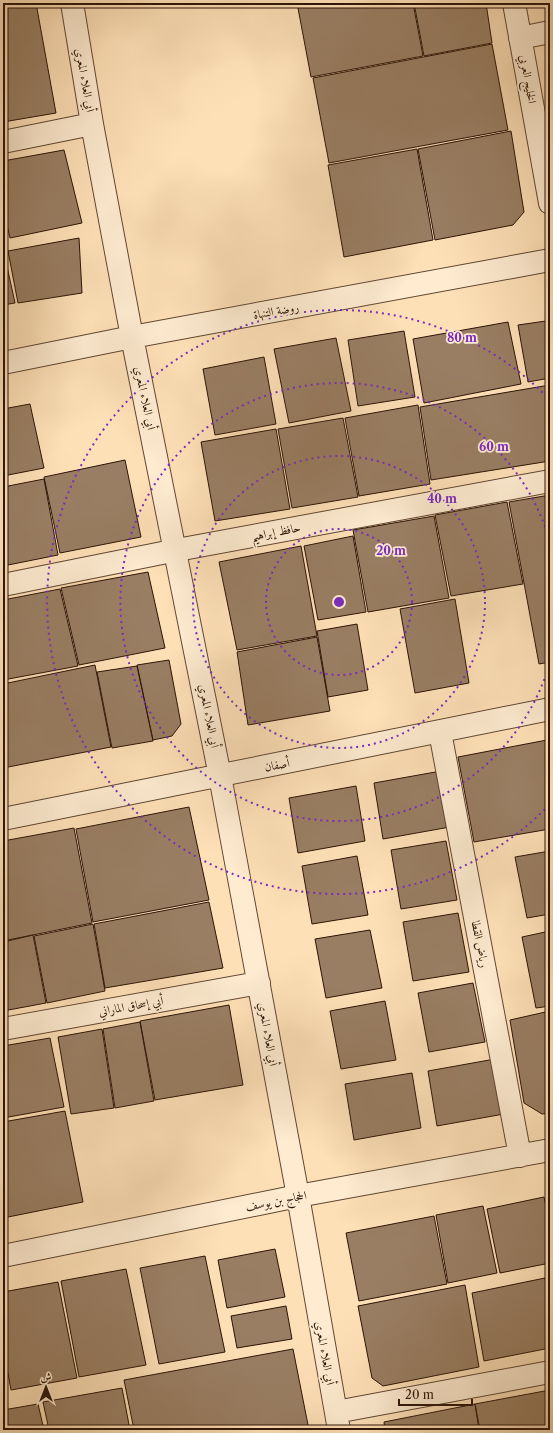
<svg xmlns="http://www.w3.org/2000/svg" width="553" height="1433" font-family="'Libre Caslon Text',Amiri,serif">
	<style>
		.building { fill: #997e63; stroke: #2c1407 }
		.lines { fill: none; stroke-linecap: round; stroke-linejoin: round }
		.minor-casing { stroke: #604733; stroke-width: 24 }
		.minor { stroke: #feebd0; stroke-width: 22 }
		.ring { fill: none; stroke: #7b2cbf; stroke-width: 2; stroke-dasharray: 2 4 }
		.labels { text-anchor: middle; stroke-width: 3.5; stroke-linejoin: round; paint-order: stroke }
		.street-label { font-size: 12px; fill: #2c1407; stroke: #feebd0 }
		.centre { fill: #7b2cbf; stroke: #feebd0; stroke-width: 2 }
		.ring-label { font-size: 12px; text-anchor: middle; font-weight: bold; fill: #7b2cbf; stroke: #feebd0; stroke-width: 3.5; stroke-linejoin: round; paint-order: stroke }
	</style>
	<rect width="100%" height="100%" fill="#fee0b7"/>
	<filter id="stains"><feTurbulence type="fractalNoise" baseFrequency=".005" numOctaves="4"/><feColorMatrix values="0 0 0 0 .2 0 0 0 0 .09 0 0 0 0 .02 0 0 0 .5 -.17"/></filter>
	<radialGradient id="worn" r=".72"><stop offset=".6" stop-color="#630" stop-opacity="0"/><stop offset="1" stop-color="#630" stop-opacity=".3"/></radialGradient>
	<path class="building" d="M3,3H36L56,113L3,122Z
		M297,3H413L423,56L311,77Z
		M414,3H486L492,43L424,56Z
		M492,44L508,130L329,163L313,78Z
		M511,131L524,212L513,225L435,240L418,149Z
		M417,149L433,240L344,257L328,165Z
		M64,150L82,223L10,238L3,208V161Z
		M79,238L82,293L18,303L8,251Z
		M3,248L15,303L3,305Z
		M546,321L550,344V378L528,382L518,325Z
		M508,322L521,384L424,403L413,339Z
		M404,331L415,397L358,406L348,340Z
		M336,338L351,411L289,423L274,349Z
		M264,357L276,424L215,435L203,369Z
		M550,385V461L431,480L420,407Z
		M30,404L44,468L3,476V409Z
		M418,405L430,484L359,496L345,418Z
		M343,418L358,497L292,508L278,429Z
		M276,429L290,509L215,521L201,442Z
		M125,460L141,537L60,553L44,477Z
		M44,479L58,555L3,566V487Z
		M550,495V662L539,664L509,502Z
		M507,502L523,584L451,596L435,515Z
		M434,516L449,598L368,612L353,530Z
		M353,536L366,612L318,620L304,546Z
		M301,546L317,636L237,650L219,562Z
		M148,572L165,648L79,665L61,588Z
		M60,589L78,666L3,680V600Z
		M455,599L469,683L415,693L400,609Z
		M357,624L368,690L328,697L317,631Z
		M317,637L330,711L248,725L237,652Z
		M169,660L181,724L172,736L153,740L137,665Z
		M95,665L111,747L3,768V684Z
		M137,666L153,741L112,748L97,672Z
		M547,740L550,759V829L474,842L458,757Z
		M441,771L450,827L383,839L374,783Z
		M356,786L365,841L298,853L289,798Z
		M189,807L209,900L93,922L76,829Z
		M74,828L92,923L3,941V841Z
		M446,841L457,900L401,909L391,850Z
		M550,851V914L527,918L515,857Z
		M357,856L368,915L312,924L302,866Z
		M209,902L223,968L105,988L94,924Z
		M458,913L469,972L413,981L403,922Z
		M93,924L105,991L47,1003L34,936Z
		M370,930L382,988L326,998L315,939Z
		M550,931V1006L536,1008L522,937Z
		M33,935L46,1003L3,1011V942Z
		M473,983L485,1042L429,1052L418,993Z
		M385,1001L396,1060L341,1069L330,1011Z
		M229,1005L243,1085L155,1100L140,1021Z
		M550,1011V1113L542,1114L524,1103L510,1020Z
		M140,1022L154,1101L115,1108L103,1029Z
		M102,1029L114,1108L71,1114L58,1037Z
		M50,1038L64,1107L3,1118V1046Z
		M495,1059L504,1114L437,1126L428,1071Z
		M412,1073L421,1128L354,1140L345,1084Z
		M65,1111L83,1202L3,1218V1122Z
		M544,1197L550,1226V1263L500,1273L487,1209Z
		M483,1206L497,1273L448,1283L436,1215Z
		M434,1216L447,1284L359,1301L346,1233Z
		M275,1249L285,1297L227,1308L218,1260Z
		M205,1256L225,1352L159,1364L140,1268Z
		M126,1269L146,1365L79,1377L61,1281Z
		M545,1278L550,1303V1348L484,1361L472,1293Z
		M58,1282L77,1378L11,1390L3,1346V1292Z
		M465,1285L479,1367L383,1386L372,1378L358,1306Z
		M286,1306L292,1339L237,1348L231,1316Z
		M293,1349L309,1430H134L124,1380Z
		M122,1388L130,1430H49L43,1402Z
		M550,1390V1430H480L475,1404Z
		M38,1404L44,1430H3V1410Z
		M475,1404L479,1430H385L384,1422Z"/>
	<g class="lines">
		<defs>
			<path id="minor" d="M72,3L92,124L132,337L220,776L298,1196L339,1430
				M514,3L550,203
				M520,38L550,32
				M3,142L92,124
				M3,363L132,337L550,260
				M3,585L177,550L550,481
				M440,732L520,1156
				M3,819L550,709
				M3,1029L259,983
				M3,1256L298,1196L550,1150
				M336,1412L550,1372"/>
		</defs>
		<use href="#minor" class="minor-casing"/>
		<use href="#minor" class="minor"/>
	</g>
	<g class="ring">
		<circle cx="339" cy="602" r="73"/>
		<circle cx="339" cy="602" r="146"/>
		<path d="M550 662A219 219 0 1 1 550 542"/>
		<path d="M549 805A292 292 0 1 1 549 399"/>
	</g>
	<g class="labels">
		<g class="street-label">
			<text transform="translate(528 79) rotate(80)" y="4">الخليج العربي</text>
			<text transform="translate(85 80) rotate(80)" y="4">أبي العلاء المعري</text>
			<text transform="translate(276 311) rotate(-10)" y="4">روضة التنهاة</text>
			<text transform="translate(145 398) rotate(78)" y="4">أبي العلاء المعري</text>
			<text transform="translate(276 532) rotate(-11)" y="4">حافظ إبراهيم</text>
			<text transform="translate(209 716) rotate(79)" y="4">أبي العلاء المعري</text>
			<text transform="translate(277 765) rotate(-11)" y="4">أصفان</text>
			<text transform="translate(480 944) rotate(79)" y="4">رياض القطا</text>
			<text transform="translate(131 1006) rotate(-10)" y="4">أبي إسحاق الماراني</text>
			<text transform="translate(268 1034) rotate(80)" y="4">أبي العلاء المعري</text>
			<text transform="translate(276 1201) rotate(-11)" y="4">الحجاج بن يوسف</text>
			<text transform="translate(325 1353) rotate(80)" y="4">أبي العلاء المعري</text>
		</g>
	</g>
	<circle cx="339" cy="602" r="6" class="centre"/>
	<g class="ring-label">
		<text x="462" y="342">80 m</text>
		<text x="494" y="451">60 m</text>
		<text x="442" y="503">40 m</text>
		<text x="391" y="555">20 m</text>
	</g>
	<rect width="553" height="1433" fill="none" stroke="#fee0b7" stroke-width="16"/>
	<rect x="4" y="4" width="545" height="1425" fill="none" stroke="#2c1407" stroke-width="2"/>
	<rect x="8" y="8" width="537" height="1417" fill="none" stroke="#2c1407"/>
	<g transform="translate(46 1387)" stroke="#feebd0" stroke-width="3" paint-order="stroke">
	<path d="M0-3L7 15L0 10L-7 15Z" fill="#2c1407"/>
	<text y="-6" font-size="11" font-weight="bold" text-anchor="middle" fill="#2c1407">ش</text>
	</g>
	<path d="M399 1399v6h73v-6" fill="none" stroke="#2c1407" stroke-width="2"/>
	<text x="405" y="1399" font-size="12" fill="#2c1407" stroke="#feebd0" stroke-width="3" paint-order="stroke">20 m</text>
	<rect width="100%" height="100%" filter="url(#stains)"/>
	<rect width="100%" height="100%" fill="url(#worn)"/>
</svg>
